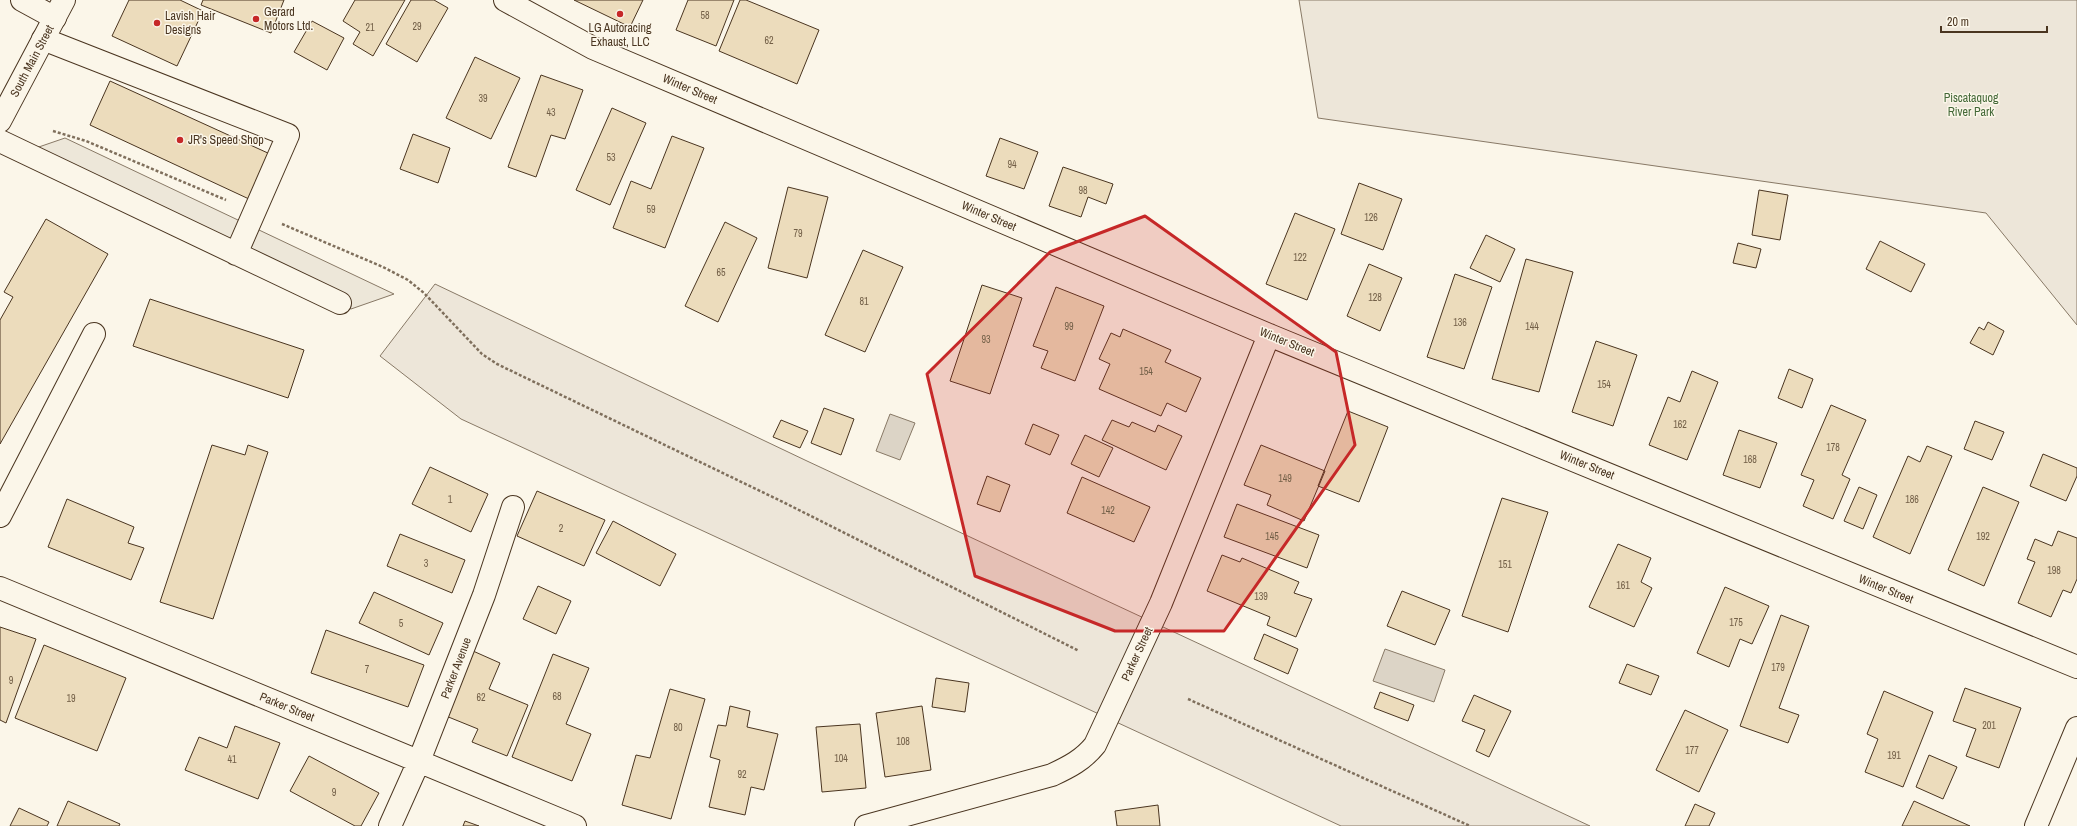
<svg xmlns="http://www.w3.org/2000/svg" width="2077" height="826" font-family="'Archivo Narrow',sans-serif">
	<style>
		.green { fill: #ede6d9; stroke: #887966 }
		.parking { fill: #ede7d9; stroke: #887966 }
		.water { fill: #dcd4c6; stroke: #887966 }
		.building { fill: #ecdcbc; stroke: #4a3520 }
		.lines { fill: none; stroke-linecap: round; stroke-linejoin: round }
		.minor-casing { stroke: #4a3520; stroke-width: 24 }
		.major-casing { stroke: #4a3520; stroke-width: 24 }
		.path { stroke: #7f6f5c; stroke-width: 2.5; stroke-dasharray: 3 2; stroke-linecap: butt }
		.minor { stroke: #fbf6e9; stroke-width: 22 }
		.major { stroke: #fbf6e9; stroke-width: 22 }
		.marked { fill: #c62828; fill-opacity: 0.2; stroke: #c62828; stroke-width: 3; stroke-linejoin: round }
		.poi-dot { fill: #c62828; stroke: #fbf6e9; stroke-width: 1.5 }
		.labels { text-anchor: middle; stroke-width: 3; stroke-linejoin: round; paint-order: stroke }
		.number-label { font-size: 10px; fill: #725f47 }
		.poi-label { font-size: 12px; fill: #4a3520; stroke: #fbf6e9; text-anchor: start }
		.street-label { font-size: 12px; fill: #4a3520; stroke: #fbf6e9 }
		.park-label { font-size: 12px; fill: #436837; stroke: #fbf6e9 }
	</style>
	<rect width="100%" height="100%" fill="#fbf6e9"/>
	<path class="green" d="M1299,0H2077V325L1986,213L1318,118Z
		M435,284L807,461L1590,826H1341L461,419L380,356Z"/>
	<path class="parking" d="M65,138L394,294L351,309L30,150Z"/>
	<path class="water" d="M890,414L915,423L900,460L876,451Z
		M1385,649L1445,670L1434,702L1373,681Z"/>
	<path class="building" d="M129,0H180L203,11L177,66L112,36Z
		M203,0H284L271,33L201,5Z
		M355,0H405L373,56L353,44L360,32L343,21Z
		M411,0H434L448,8L417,62L386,44Z
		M574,0H643L630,27Z
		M688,0H734L716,46L676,30Z
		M740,0H746L819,30L797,84L719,51Z
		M312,21L344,38L327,70L294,52Z
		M475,57L520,78L491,139L446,118Z
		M541,75L583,90L565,139L551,135L536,177L508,167Z
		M110,81L270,154L249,199L90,125Z
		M612,108L646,123L610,205L576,190Z
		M413,134L450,148L438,183L400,169Z
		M672,136L704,148L665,248L613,228L631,181L651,189Z
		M1000,138L1038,152L1024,189L986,176Z
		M1063,167L1113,184L1106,204L1088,197L1081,217L1049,206Z
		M1359,183L1402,199L1383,250L1341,234Z
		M788,187L828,197L807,278L768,268Z
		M1759,190L1788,195L1780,240L1752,235Z
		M1295,213L1335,229L1307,300L1266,284Z
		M46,219L108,254L0,444V320L13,297L4,292Z
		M725,222L757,238L718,322L685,306Z
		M1486,235L1515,249L1500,282L1470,268Z
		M1880,241L1925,264L1911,292L1866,269Z
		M1738,243L1761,249L1756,268L1733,263Z
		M863,250L903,267L865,352L825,335Z
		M1526,259L1573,272L1539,392L1492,379Z
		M1369,264L1402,278L1380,331L1347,316Z
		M1455,274L1492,287L1464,369L1427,357Z
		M982,285L1022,298L990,394L950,381Z
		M1056,287L1104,306L1075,381L1041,368L1048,351L1033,346Z
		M150,299L304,350L288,398L133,346Z
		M1988,322L2004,331L1993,355L1970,343L1979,327L1984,330Z
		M1123,329L1171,350L1165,362L1201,378L1186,412L1167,403L1161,416L1099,389L1110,364L1099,359L1111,333L1120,337Z
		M1596,341L1637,355L1613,426L1572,412Z
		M1789,369L1813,379L1802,408L1778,398Z
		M1692,371L1718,382L1687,460L1649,445L1668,397L1680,402Z
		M1831,405L1866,420L1842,475L1850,479L1833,519L1803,506L1814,480L1801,475Z
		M824,408L854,419L841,455L811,443Z
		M1348,411L1388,427L1359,502L1318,486Z
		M781,420L808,431L800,448L773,437Z
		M1112,420L1129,427L1132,422L1155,432L1158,425L1182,436L1166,470L1102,440Z
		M1975,421L2004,432L1992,460L1964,449Z
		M1033,424L1059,435L1050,455L1025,444Z
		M1739,430L1777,443L1760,488L1723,475Z
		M1085,435L1113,448L1099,477L1071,464Z
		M212,445L245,455L248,445L268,452L213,619L160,602Z
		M1261,445L1325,471L1304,521L1267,505L1271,495L1244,485Z
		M1927,446L1952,456L1910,554L1873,537L1908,456L1920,462Z
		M2043,454L2077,468V476L2066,501L2030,486Z
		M430,467L488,494L471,532L412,504Z
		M987,476L1010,485L1000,512L977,504Z
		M1082,477L1150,507L1134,542L1067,513Z
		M1859,487L1877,495L1863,529L1844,521Z
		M1983,487L2019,502L1984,586L1948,570Z
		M537,491L605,520L584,566L517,536Z
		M1502,498L1548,512L1508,632L1462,616Z
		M67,499L134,527L128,543L144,548L131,580L48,547Z
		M1237,504L1319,535L1307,568L1224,537Z
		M613,521L676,554L660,586L596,553Z
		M2058,531L2077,538V579L2071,593L2063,590L2051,617L2018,603L2035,562L2027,559L2035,539L2052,546Z
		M400,534L465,560L452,593L387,566Z
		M1618,544L1651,558L1641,582L1652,588L1634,627L1589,607Z
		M1222,555L1240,562L1242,558L1299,582L1294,593L1312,599L1296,637L1267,625L1270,617L1207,591Z
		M538,586L571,601L556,634L523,619Z
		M1725,587L1769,606L1752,644L1740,639L1729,667L1697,653Z
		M1402,591L1450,610L1435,645L1387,626Z
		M374,592L443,623L429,655L359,623Z
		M1781,615L1809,626L1779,708L1799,715L1788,743L1740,726Z
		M0,627L36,639L6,723L0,720Z
		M326,630L424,665L408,707L311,673Z
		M1264,634L1298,649L1288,674L1254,659Z
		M44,645L126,678L97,751L15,718Z
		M473,651L500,663L489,689L528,705L507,756L472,742L478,729L446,716Z
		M553,654L589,668L566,724L591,734L572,781L512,757Z
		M1627,664L1659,676L1651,695L1619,683Z
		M936,678L969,683L965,712L932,707Z
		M1965,688L2021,708L1999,768L1966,756L1976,729L1953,721Z
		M670,689L705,699L671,819L622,805L636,755L650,758Z
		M1884,691L1933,712L1903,787L1865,772L1878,739L1867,734Z
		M1380,692L1414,705L1408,721L1374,708Z
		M1474,695L1511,711L1489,757L1476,751L1485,730L1462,721Z
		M730,706L750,711L747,727L778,734L764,790L751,787L745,815L709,807L720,760L710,757L718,725L726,726Z
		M922,706L931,770L885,777L876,713Z
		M1685,710L1728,730L1699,792L1656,770Z
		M860,724L866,788L822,792L816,727Z
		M235,726L280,743L258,799L185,770L199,737L227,748Z
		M1929,755L1957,767L1943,799L1916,787Z
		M309,756L379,793L361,826H355L290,791Z
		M68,801L120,824L119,826H57Z
		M1914,801L1970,826H1902Z
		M1695,804L1715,813L1709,826H1685Z
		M1158,805L1160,826H1117L1115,811Z
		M19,808L49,822L47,826H10Z
		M465,821L479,826H463Z"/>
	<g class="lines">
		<defs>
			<path id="minor" d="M22,0L55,18
				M505,0L593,48L1269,335L2077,667
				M43,39L288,135L236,254
				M0,141L340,303
				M0,516L94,334
				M0,588L575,826
				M390,826L419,761L484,595L513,507
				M866,826L1052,775C1069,767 1083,760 1095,745L1161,603L1269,335
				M2036,826L2077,728"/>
			<path id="major" d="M0,121L64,0"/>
		</defs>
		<use href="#minor" class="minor-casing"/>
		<use href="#major" class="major-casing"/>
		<path class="path" d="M53,131L86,141L226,200
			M282,224L383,267L408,280L424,293L482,354L497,364L785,503L1079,651
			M1188,699L1470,826"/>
		<use href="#minor" class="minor"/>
		<use href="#major" class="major"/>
	</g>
	<path class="marked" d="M1145,216L1336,352L1355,445L1224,631H1115L975,576L927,374L1050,252Z"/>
	<g class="poi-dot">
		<circle cx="620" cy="14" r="4"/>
		<circle cx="256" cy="19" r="4"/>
		<circle cx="157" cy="23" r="4"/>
		<circle cx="180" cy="140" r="4"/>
	</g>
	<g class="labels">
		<g class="number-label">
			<text x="705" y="19">58</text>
			<text x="417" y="30">29</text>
			<text x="370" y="31">21</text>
			<text x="769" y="44">62</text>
			<text x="483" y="102">39</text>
			<text x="551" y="116">43</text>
			<text x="611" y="161">53</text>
			<text x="1012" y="168">94</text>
			<text x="1083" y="194">98</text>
			<text x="651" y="213">59</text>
			<text x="1371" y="221">126</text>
			<text x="798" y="237">79</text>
			<text x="1300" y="261">122</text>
			<text x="721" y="276">65</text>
			<text x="1375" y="301">128</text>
			<text x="864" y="305">81</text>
			<text x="1460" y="326">136</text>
			<text x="1069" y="330">99</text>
			<text x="1532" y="330">144</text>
			<text x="986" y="343">93</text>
			<text x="1146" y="375">154</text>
			<text x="1604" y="388">154</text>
			<text x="1680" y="428">162</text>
			<text x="1833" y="451">178</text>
			<text x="1750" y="463">168</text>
			<text x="1285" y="482">149</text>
			<text x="450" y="503">1</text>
			<text x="1912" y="503">186</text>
			<text x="1108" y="514">142</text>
			<text x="561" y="532">2</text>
			<text x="1272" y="540">145</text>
			<text x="1983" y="540">192</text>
			<text x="426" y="567">3</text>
			<text x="1505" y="568">151</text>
			<text x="2054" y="574">198</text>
			<text x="1623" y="589">161</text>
			<text x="1261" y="600">139</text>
			<text x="1736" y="626">175</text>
			<text x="401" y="627">5</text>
			<text x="1778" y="671">179</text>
			<text x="367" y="673">7</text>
			<text x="11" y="684">9</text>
			<text x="557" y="700">68</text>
			<text x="481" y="701">62</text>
			<text x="71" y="702">19</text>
			<text x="1989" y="729">201</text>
			<text x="678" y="731">80</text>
			<text x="903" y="745">108</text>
			<text x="1692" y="754">177</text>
			<text x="1894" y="759">191</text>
			<text x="841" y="762">104</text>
			<text x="232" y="763">41</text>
			<text x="742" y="778">92</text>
			<text x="334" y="796">9</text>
		</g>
		<g class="poi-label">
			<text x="264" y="16">Gerard<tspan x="264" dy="14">Motors Ltd.</tspan></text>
			<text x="165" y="20">Lavish Hair<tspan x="165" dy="14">Designs</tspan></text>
			<text x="620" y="32" text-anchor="middle">LG Autoracing<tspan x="620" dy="14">Exhaust, LLC</tspan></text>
			<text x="188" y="144">JR's Speed Shop</text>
		</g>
		<g class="street-label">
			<text transform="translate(32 61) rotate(-62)" y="4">South Main Street</text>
			<text transform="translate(690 89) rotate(23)" y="4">Winter Street</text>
			<text transform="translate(989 216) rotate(23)" y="4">Winter Street</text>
			<text transform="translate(1287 342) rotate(22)" y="4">Winter Street</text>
			<text transform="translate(1587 465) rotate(22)" y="4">Winter Street</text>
			<text transform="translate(1886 589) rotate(22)" y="4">Winter Street</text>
			<text transform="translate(1137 654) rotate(-65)" y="4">Parker Street</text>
			<text transform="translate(456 668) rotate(-69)" y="4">Parker Avenue</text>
			<text transform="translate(287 707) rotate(22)" y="4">Parker Street</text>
		</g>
		<g class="park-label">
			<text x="1971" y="102">Piscataquog<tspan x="1971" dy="14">River Park</tspan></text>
		</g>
	</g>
	<path d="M1941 26v6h106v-6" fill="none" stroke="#4a3520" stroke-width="2"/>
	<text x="1947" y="26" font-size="12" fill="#4a3520" stroke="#fbf6e9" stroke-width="3" paint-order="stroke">20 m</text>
</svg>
